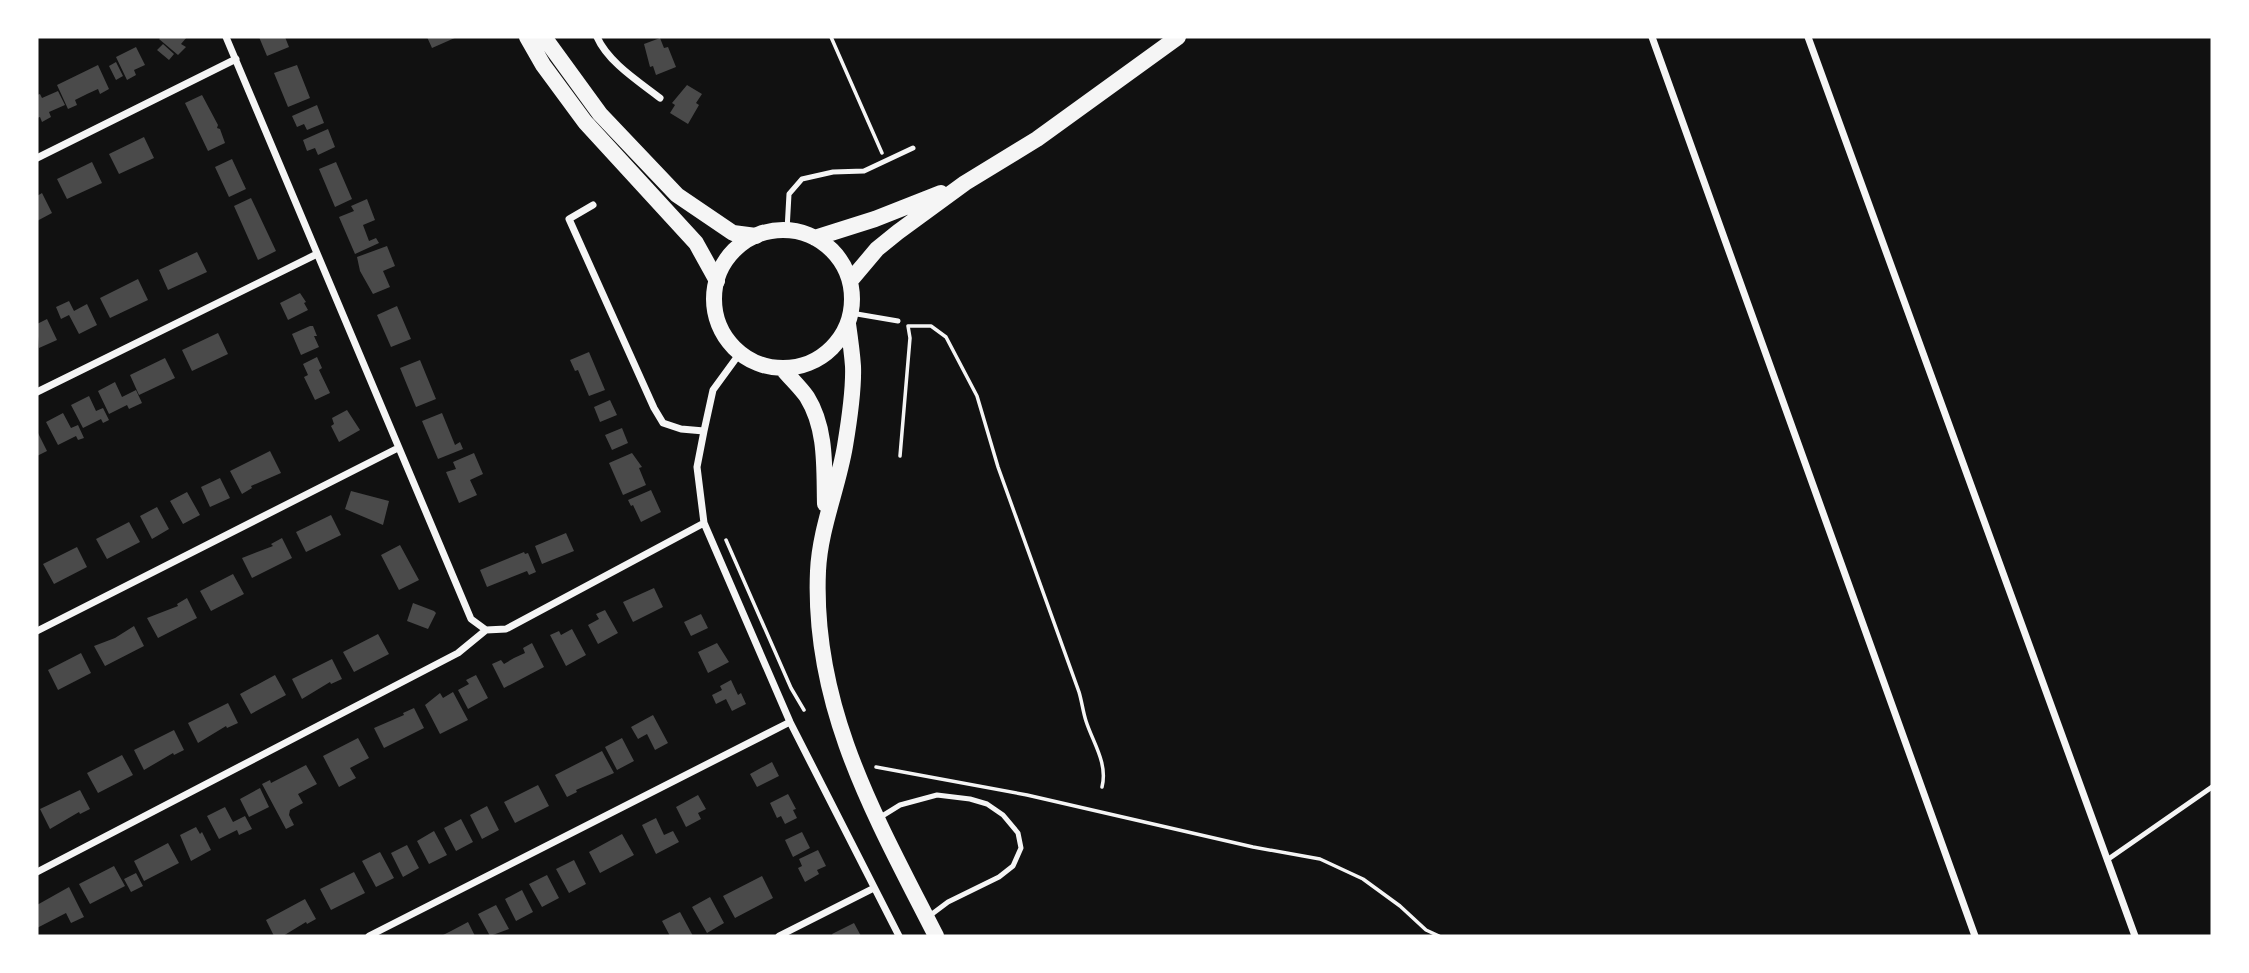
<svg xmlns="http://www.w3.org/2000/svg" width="2249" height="973" font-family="'Varela Round',sans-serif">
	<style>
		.building { fill: #4a4a4a }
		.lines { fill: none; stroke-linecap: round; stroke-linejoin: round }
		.path { stroke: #f5f5f5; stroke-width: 3.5 }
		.service { stroke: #f5f5f5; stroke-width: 5 }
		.minor { stroke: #f5f5f5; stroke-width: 7 }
		.primary { stroke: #f5f5f5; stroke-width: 16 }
		.trunk { stroke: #f5f5f5; stroke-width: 16 }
	</style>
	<rect width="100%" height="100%" fill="#111"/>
	<path class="building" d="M161,37H187L181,44L186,47L178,55L159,39Z
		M259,37H285L289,47L267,56Z
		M427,37H457L432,48Z
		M660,38L664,48L668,47L676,67L656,75L653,66L650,67L644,44Z
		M163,44L174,54L169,60L157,50Z
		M136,47L145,65L134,70L136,75L127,80L116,57Z
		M116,62L123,76L116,80L109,66Z
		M98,65L109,89L100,94L98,89L87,94L75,100L77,105L68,109L57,85Z
		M297,65L310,98L288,107L274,73Z
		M687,85L702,94L696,103L699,105L688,124L670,113L675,105L672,103Z
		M58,91L65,105L49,112L51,117L42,122L40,117L37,118V95L40,94L42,98Z
		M202,95L218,125L217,128L220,129L225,143L208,151L185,103Z
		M317,105L324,123L307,130L304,124L297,127L292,116Z
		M328,129L335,147L318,155L315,148L307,151L303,140Z
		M144,137L154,158L119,174L109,154Z
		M232,159L246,189L229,197L215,167Z
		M92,162L102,183L67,199L57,179Z
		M336,162L352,199L335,207L319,169Z
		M42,193L52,213L37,221V196Z
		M251,198L276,251L258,260L234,206Z
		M367,199L375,220L363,225L369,241L376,238L379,243L355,254L339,217L354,211L351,206Z
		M387,246L395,266L383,271L390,287L373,294L360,271L357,257Z
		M197,252L207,272L168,290L159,270Z
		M138,279L148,300L110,318L100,298Z
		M300,293L306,302L304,303L308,310L288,320L280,303Z
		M69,301L74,311L87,304L97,325L79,334L69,315L61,319L56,307Z
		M397,306L411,339L391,347L377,315Z
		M47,319L57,340L39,348L37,324Z
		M310,326H313L317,336H314L319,347L301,355L292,334Z
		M218,333L228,354L192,371L182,350Z
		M589,352L605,390L589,396L578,370L575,371L570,360Z
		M317,357L322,368L319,370L330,393L315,400L304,377L308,375L303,364Z
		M165,358L175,378L139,395L130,375Z
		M420,360L436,399L416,407L400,368Z
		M115,382L122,397L136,390L142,403L129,409L127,405L109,414L98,391Z
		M89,396L96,411L103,408L109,420L103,423L101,419L83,428L71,405Z
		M610,400L617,415L600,422L594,407Z
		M347,410L360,430L339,442L331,426L334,424L332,418Z
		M63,413L71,428L78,425L84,438L78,440L76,436L58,445L46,422Z
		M442,413L455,445L460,442L463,449L438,459L422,421Z
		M622,428L628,443L612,450L605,435Z
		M37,431L47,451L37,456Z
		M270,451L281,473L251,486L252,488L242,494L230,471Z
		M474,453L483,474L470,480L477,495L459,503L446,472L456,469L453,462Z
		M632,453L642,467L639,468L646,485L623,495L609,463Z
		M220,478L230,498L210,507L201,487Z
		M651,490L661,512L641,522L633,505L631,506L628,500Z
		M351,491L389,501L383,525L345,509Z
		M187,492L200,515L183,524L170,501Z
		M157,507L169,529L152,539L140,516Z
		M331,515L341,535L306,552L296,532Z
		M129,522L140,542L107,559L96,539Z
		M566,533L574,551L542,564L535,546Z
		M282,538L292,558L252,578L242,558L273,546L271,544Z
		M400,545L419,580L399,590L381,555Z
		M77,547L87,567L54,584L43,564Z
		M524,552L525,554L528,553L536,572L529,575L527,571L487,587L480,570Z
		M233,574L244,594L211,611L200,591Z
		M654,588L663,607L633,622L623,602Z
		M187,598L197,618L158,638L147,618L178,606L177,604Z
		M413,603L434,611L436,613L428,629L407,621Z
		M605,610L618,633L598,644L588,625L599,619L596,614Z
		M701,614L708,628L691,636L684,622Z
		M134,626L144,646L105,666L94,646L115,638Z
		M572,629L586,655L566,666L550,635L559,631L561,635Z
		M378,634L389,654L354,672L343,652Z
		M532,643L544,667L504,688L492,664L501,660L504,664L514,658L525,653L523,648Z
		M717,643L729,662L708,673L698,652Z
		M81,653L91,673L58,690L48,670Z
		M332,659L342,679L331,684L330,682L302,699L292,679Z
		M275,675L286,695L251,714L240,694Z
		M476,675L488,698L468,709L458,690L469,684L466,680Z
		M731,680L738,695L741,693L746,704L732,711L726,699L716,704L712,695L722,690L720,686Z
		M453,692L468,720L440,734L425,705L440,693L443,698Z
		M228,703L238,723L227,728L226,726L198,743L188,723Z
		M414,708L424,728L384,748L374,728L404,715L403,713Z
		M653,715L668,743L655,750L647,734L638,739L631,727Z
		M174,730L184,750L174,755L173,753L144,770L134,750Z
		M358,738L369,758L350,768L356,778L339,787L323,756Z
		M622,738L634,761L617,770L605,747Z
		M602,751L614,773L576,790L577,792L567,797L555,775Z
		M122,755L133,775L98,793L87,773Z
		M772,762L779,776L757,787L750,774Z
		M306,765L317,784L298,794L303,803L290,810L289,815L294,825L286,829L262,784L270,780L271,783Z
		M538,785L549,806L515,823L504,802Z
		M260,788L269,807L249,817L240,799Z
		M80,790L90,809L80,814L79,812L50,829L40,809Z
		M788,794L796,809L793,810L797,818L785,824L781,816L777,818L770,803Z
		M698,795L706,809L698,813L701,819L686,827L676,807Z
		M487,806L499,830L482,839L470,815Z
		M225,807L233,822L245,816L252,829L239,835L237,830L219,839L207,816Z
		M656,818L664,835L673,831L679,842L656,854L642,825Z
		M461,819L473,842L456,851L444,828Z
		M196,827L200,834L202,832L211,850L191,861L180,835Z
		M434,831L447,855L429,864L417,841Z
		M802,832L810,848L793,857L785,840Z
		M622,834L634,855L600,873L589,852Z
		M168,843L179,863L144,881L134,861Z
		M407,845L419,868L403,877L391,853Z
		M818,850L826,866L817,870L819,874L805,882L798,868L802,866L799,859Z
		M380,852L394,878L376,887L362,861Z
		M574,860L586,884L569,893L556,869Z
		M114,866L125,886L90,904L79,884Z
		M354,872L365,893L331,910L320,889Z
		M136,873L143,886L131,892L124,879Z
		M547,875L559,898L542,907L529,884Z
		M762,876L773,898L735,918L723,896Z
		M69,887L84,917L71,923L66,913L37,928V905Z
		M522,890L533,912L516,921L505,899Z
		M710,897L724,923L707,933L692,907Z
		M305,899L316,919L307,924L306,922L283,936H274L266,920Z
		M496,905L509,929L490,936L478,914Z
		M680,912L693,936H670L662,921Z
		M468,922L475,936H441L451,931Z
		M854,923L861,936H833L832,934Z"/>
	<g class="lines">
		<path class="path" d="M831,37L882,153
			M909,326H931L946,337L977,396L998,467L1079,692C1082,702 1083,712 1086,721C1093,743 1108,763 1102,787
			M900,456L910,338L908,326
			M726,540L791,688L804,710
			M876,767L1027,795L1253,847L1320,859L1363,879L1400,906L1426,930L1439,936"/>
		<path class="service" d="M787,230L789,194L802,179L833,172L864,171L913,148
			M851,313L898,321
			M879,818L900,805L937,795L970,799L987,804L1003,815L1018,833L1021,848L1013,866L999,877L948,902L928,917
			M2107,860L2212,787"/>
		<path class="minor" d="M226,37L471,619L486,630
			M597,37C608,62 638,81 660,98
			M1652,37L1975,936
			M1808,37L2135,936
			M37,158L236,59
			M593,205L569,219L654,408L663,423L681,429L704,431
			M740,353L713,390L704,431L697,467L704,523L790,722L899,936
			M37,392L317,254
			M37,631L398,448
			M37,872L458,653L486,630L506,629L704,523
			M369,936L790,722
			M779,936L874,888"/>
		<path class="primary" d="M527,37L543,65L585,122L696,243L717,281
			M544,37L600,114L677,195L733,233L756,236"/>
		<path class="trunk" d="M714 299a69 69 0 1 1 138 0a69 69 0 1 1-138 0Z
			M815,238L875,219L941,193
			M850,281L877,249L898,232L965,183L1037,139L1178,37
			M848,324C850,338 852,352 853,366C854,390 849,422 845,446C838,488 820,528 818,571C812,708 876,818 936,936
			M782,368C790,378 800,387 807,397C827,429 824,469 825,504"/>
	</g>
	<rect width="2249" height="973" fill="none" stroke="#ffffff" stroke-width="77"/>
</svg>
